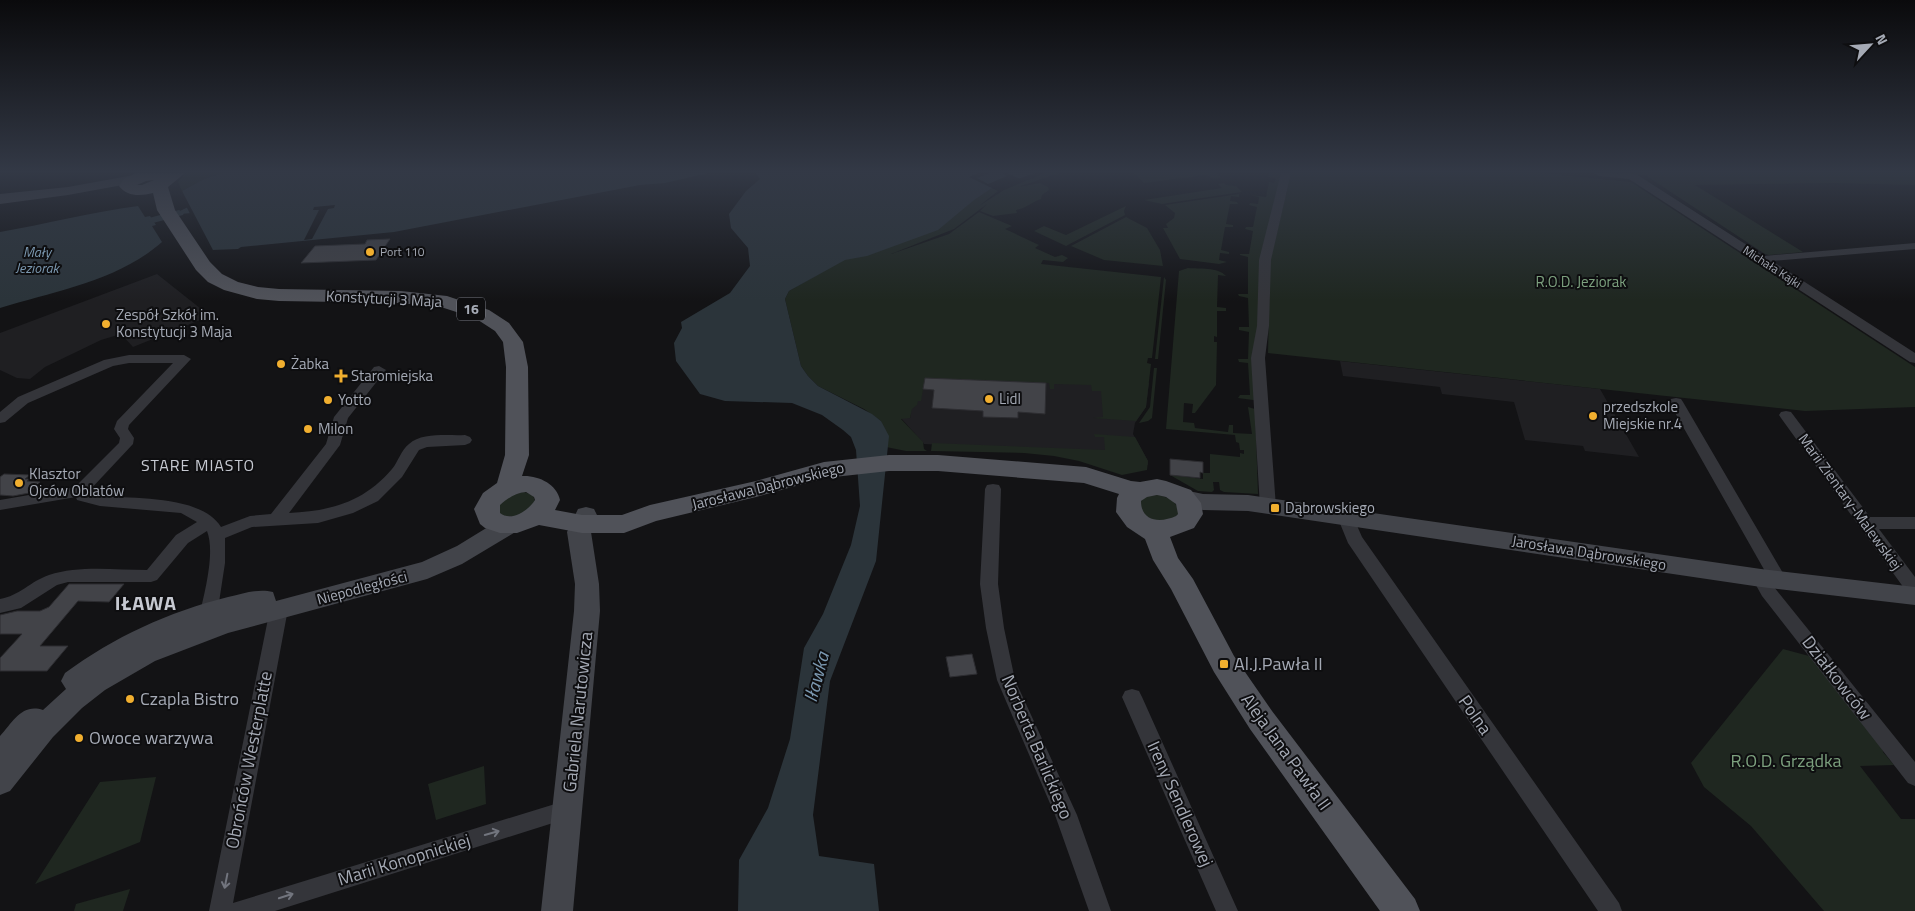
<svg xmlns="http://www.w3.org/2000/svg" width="1915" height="911" font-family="'Titillium Web',sans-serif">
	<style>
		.built { fill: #1f1f22 }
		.green { fill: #1f2720 }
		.water { fill: #2b343a }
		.pier { fill: #131315 }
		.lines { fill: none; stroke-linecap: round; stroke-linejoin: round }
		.canal { fill: #2b343a; fill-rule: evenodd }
		.building { fill: #424348; stroke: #2d2d31 }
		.street { fill: #34353a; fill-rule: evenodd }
		.secondary { fill: #42444a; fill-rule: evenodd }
		.primary { fill: #505259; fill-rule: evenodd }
		.oneway { stroke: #72757e }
		.poi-dot { fill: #f1af2f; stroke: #0e0e10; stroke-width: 2 }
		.labels { text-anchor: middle; stroke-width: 4; stroke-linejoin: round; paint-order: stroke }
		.far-poi-label { font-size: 12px; fill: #a5aab5; stroke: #0e0e10; text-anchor: start }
		.far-street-label { font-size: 12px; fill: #a5aab5; stroke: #0e0e10 }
		.far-water-label { font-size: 14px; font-style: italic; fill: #7b98b0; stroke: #0e0e10 }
		.shield { fill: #0e0e10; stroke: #787b84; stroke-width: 1 }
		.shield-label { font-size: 14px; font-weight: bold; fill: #a5aab5 }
		.park-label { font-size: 15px; fill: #7ca07e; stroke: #0e0e10 }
		.street-label { font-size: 15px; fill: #a5aab5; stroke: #0e0e10 }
		.poi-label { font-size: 15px; fill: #a5aab5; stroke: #0e0e10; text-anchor: start }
		.neighbourhood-label { font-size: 16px; letter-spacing: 1px; fill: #c6c9d1; stroke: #0e0e10 }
		.near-poi-label { font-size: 18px; fill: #a5aab5; stroke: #0e0e10; text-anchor: start }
		.near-street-label { font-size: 18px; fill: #a5aab5; stroke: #0e0e10 }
		.near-park-label { font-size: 18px; fill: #7ca07e; stroke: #0e0e10 }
		.near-water-label { font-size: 19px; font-style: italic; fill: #7b98b0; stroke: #0e0e10 }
		.district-label { font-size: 20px; font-weight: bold; letter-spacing: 1px; fill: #c6c9d1; stroke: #0e0e10 }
	</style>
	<rect width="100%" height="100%" fill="#131315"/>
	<path class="built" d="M157,274L210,316L133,347L121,334L101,340L45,367L30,379L17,378L0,370V333Z
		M1340,361L1600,389L1639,457L1585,451L1583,446L1525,440L1514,402L1442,394L1440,387L1343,376Z
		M917,373L1149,383L1146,407L1135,423L1133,434L1148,461V465L1023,449L924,444L901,418H910Z"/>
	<path class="green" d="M186,173H223L204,179L182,191L178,182Z
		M1045,173H1059L1018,187L1040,183L1048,187L1049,190L1042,195L1041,199C1032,202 1025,209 1016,210L1017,213L993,216L980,211L987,204L954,229L891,254L949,234L979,212L1012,226L1005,229L1039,245L1035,248L1055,257L1062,255L1068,258L1063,262L1043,260L1041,264L1161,277L1152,358H1148L1147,363L1151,364L1146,407L1136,421L1093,418L1103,417L1101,391H1092L1091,385L1054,384V389H1050L1049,383L925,378L921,401H918L917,405L912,409L910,418L901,419L923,442L924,449L927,451H906L886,447L881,421L864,409L818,386L808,376L801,366L785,299L789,291L844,259L950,213L992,188L998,191L979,206L1004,190Z
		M1134,173H1217L1221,178L1213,179L1206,175L1144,183Z
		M1269,173H1282L1260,259L1259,269L1261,271L1254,400H1253L1238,398L1240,395H1250L1248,363L1239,362L1238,359H1248L1249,332L1239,330V327H1249L1248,298L1239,296L1238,294H1248V257L1240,255V254H1249L1253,231L1245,229L1246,227H1253L1257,207L1249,205L1250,203L1258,204L1259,197L1250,195L1266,197L1269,182L1274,183L1276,178L1268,177Z
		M1291,173H1541L1631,182L1915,367V407L1805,411L1268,353L1270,261Z
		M1617,173H1915V185L1834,183L1695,185L1803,252L1769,255L1765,254L1645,175H1637L1757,252L1627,174Z
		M1224,183L1226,185L1236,186L1242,192L1162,204L1144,200L1222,188L1218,184Z
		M1239,194V197L1231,196L1230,201L1237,202L1238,204H1230L1226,224L1233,225V227H1225L1221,250L1229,252V254L1220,253L1219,260L1227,262L1219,264L1180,259L1163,228H1168L1166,224L1174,218L1175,213L1165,205Z
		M1126,206L1124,211L1125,215L1066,246L1034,231L1044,226L1066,235Z
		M1126,217L1147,228L1160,250L1163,266L1104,260L1071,246Z
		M1188,268C1199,269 1218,267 1226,276L1218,275L1217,307L1226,308V311H1217V337L1214,336V342H1217L1216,385L1195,413H1192L1193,404L1184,403L1183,422L1194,423L1195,428L1228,432L1229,425H1233V433L1252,434L1248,407L1255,409L1258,494L1224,492L1220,490L1219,482H1213L1214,490L1212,492L1198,491L1170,475L1203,479V473H1210V454L1240,457V453L1244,454V450H1240L1239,443L1236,442L1235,435L1166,429L1179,271Z
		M1164,277L1166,280L1158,359H1155Z
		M1154,368H1157L1152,418L1148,421L1139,423L1150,407Z
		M1094,434L1135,437L1148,461L1147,470L1122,475L1079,461L1054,456L1024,453L931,451L932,443L1105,450L1104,437H1095Z
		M524,492L533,495L535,502C531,514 511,520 499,514V503L507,496Z
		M1158,495C1169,498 1177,500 1179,513L1173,519L1157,522L1142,514L1140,502L1147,496Z
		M1783,649L1809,656L1882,744L1883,752L1894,765L1860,766L1901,819H1915V911H1824L1751,826L1704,787L1691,763Z
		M484,766L486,804L436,820L428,784Z
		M156,777L140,842L35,884L100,782Z
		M130,889L123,911H74L76,904Z"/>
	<path class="water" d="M223,173H708L665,183L640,185L394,232L241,247L238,249L212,250L192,213L180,214L178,212L188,207L182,191L204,179Z
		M756,173H1035L992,188L974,200L938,230L867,256L845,260L789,291L785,299L801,366L808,376L818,386L872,414L881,421L889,436L876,561L830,681L813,815L819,856L874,864L879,911H738L739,860L768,808L790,739L804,648L823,614L851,545L860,506L856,450L851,437L843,430L822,415L792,403L725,401L700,394L676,361L674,343L682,328L681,322L730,293L750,266L748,248L731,228L729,214L746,191L760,179Z
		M138,206L145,217L150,216L156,225L152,226L162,242C118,281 55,291 0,308V232C46,224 92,212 138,206Z"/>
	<path class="pier" d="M978,173H989L977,178L988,184L1007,176L1002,173H1007L1020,179L994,189L969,177Z
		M181,189L214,252H210L207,247L184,202L180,192Z
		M335,205L334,208L328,209L312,239L304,240L319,210H313L314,207Z"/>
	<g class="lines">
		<path class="canal" d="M179,210L184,213L183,215L153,223L148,220L149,218Z"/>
	</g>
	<path class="building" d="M390,239L376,260L301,263L315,246L365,244L367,240Z
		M925,378L1046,383L1045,414L1018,412V418L983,417V411L932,408L934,390L923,389Z
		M1170,459L1203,462V473L1200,472V478L1170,475Z
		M4,474L30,475L25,479H30L27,481L40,482L29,493L13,496L0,495V477Z
		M69,584H124L109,602L78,601L40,646H68L47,671H0V658L22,634H0V615L17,611H40L49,607Z
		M972,654L977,674L950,677L946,657Z"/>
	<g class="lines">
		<path class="street" d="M1281,173H1291L1271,260L1269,326L1265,358L1276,507L1274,511L1268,512L1262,511L1260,507L1251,358L1257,326L1259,260Z
			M1594,173L1636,174L1764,256L1915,243V249L1772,261L1915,353V363L1910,362L1629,179L1599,176Z
			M129,355H184L191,359L129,425L128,429L134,438L133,444L88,492L100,496C135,499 201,495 221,527L250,516L271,514L326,444L334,417L374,367L379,366L386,370L348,418L340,445L289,513C331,511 364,502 392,469C398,462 401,450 409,444C422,432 449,436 465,435L470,437L472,440L470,443L465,445L427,447L419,450L402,477L378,501L353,513L318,523L252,527L225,538V563L216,622L213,627L207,629L201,627L198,622C203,598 216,554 207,531L188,543L157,580L151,582H68L57,585L21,608L0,613V599C19,596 31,581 49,575C79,565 115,570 147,570L176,535L197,522L181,513L100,506L77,500L76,497L0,510V500L75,487L119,443L120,438L114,429L117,421L173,363H129L113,366L28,403L5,422L0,423V412L18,397L104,360Z
			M1676,398L1681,399L1683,402L1787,580L1784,584L1778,586L1773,585L1774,587L1915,762V786L1908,783L1762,596L1752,578L1755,574L1761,572L1766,573L1669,402L1671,399Z
			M1786,411L1791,412L1870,517H1915V529H1879L1915,577V596L1909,595L1781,418L1779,415L1781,412Z
			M993,484L999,485L1001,489L998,584L1004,628L1015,680L1077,815L1111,911H1089L1055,815L997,680L986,628L980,584L985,489L987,485Z
			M1345,510L1351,512L1362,537L1619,903L1622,911H1598L1348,543L1337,516L1339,512Z
			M279,602L285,604L288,609L233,903L568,800L575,802L579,809L575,816L275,911H209L270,609L273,604Z
			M1132,689L1139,691L1142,697L1238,911H1216L1122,697L1125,691Z"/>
		<path class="secondary" d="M134,175L139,176L141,179L139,182L68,195L0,204V194L68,187Z
			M1184,490L1203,494L1248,495L1761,569L1915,587V605L1761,587L1248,511L1203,510L1176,503L1173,498L1176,493Z
			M586,507L594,509L597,515L591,532L599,584L600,611L573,911H541L574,611L575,584L567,532L578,509Z
			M509,517L517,519L520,525L517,531L462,564L427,579L228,633L155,661L105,690L82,708L53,737L10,791L0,795V736C13,722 22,703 43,710L66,689L61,681L65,673C114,637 168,612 228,597C242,594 258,588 273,592L276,601L422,562L457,546L501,519Z"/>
		<path class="primary" d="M136,173H185L168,187L175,210L210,262L222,274L238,282L258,287L279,289L401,291L447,296L489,310L509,323L523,342L528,367L529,455L522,476C538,475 557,484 560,500L555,510L582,515H622L650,505L756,481L824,462L889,455H938L1086,467L1131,481L1140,482L1157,479L1166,481L1191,490L1201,503L1203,514L1194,528L1170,537L1178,558L1193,579L1234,656L1272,711L1415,899L1420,911H1380L1250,729L1214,672L1171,589L1153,560L1145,539L1127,527L1116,512L1117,498L1119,494L1084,483L938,471H889L825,478L756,497L656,521L624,533H582L539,525L517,533H500L485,528L480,524L474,509L483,493L497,483L505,455L506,367L503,342L495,331L475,318L444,308L401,303L279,301L257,299L224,290L208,282L196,270L157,210L153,193C141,196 127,197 119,186L124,179ZM154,180L142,185H137L146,181ZM526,492L534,497L535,500C528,511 511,522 500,513V505C508,498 515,493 526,492ZM1157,495L1166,497L1176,504L1178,514L1176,516C1161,523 1141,522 1141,501L1147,497Z"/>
	</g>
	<defs><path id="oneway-shaft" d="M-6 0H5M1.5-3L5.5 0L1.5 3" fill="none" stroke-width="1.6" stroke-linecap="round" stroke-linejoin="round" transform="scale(1.25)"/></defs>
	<g class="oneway">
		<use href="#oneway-shaft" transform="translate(492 833) rotate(-16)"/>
		<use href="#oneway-shaft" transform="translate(226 881) rotate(101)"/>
		<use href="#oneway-shaft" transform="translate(286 896) rotate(-18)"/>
	</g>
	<linearGradient id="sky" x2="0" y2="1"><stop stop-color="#0a0a0c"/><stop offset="0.57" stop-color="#333946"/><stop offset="1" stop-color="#333946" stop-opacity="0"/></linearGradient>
	<rect width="1915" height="301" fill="url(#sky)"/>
	<g class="poi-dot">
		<circle cx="370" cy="252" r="5"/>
		<circle cx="106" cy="324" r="5"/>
		<circle cx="281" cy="364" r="5"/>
		<path d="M338.5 368.5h5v5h5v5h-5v5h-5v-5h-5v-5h5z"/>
		<circle cx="989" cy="399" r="5"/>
		<circle cx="328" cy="400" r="5"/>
		<circle cx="1593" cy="416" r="5"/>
		<circle cx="308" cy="429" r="5"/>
		<circle cx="19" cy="483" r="5"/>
		<rect x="1270" y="503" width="10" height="10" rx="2.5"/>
		<rect x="1219" y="659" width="10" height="10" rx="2.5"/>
		<circle cx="130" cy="699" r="5"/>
		<circle cx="79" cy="738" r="5"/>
	</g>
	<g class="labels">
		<g class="far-poi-label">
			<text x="380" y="256">Port 110</text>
		</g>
		<g class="far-street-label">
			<text transform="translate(1772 267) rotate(33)" y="4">Michała Kajki</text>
		</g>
		<g class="far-water-label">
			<text x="37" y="257">Mały<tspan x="37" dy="16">Jeziorak</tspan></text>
		</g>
		<rect class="shield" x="457" y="297.5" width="28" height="23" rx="4"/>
		<g class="shield-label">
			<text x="471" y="314">16</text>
		</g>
		<g class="park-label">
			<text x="1581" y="287">R.O.D. Jeziorak</text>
		</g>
		<g class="street-label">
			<text transform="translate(384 299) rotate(3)" y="5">Konstytucji 3 Maja</text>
			<text transform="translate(768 486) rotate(-14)" y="5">Jarosława Dąbrowskiego</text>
			<text transform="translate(1850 502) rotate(54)" y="5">Marii Zientary-Malewskiej</text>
			<text transform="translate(1589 553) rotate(9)" y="5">Jarosława Dąbrowskiego</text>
			<text transform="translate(362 588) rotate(-15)" y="5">Niepodległości</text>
		</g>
		<g class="poi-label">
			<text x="116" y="320">Zespół Szkół im.<tspan x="116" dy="17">Konstytucji 3 Maja</tspan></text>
			<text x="291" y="369">Żabka</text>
			<text x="351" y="381">Staromiejska</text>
			<text x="999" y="404">Lidl</text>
			<text x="338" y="405">Yotto</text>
			<text x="1603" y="412">przedszkole<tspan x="1603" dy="17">Miejskie nr.4</tspan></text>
			<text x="318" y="434">Milon</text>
			<text x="29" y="479">Klasztor<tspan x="29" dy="17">Ojców Oblatów</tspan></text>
			<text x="1285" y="513">Dąbrowskiego</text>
		</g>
		<g class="neighbourhood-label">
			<text x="198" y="471">STARE MIASTO</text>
		</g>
		<g class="near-poi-label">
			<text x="1234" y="670">Al.J.Pawła II</text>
			<text x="140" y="705">Czapla Bistro</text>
			<text x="89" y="744">Owoce warzywa</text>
		</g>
		<g class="near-street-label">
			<text transform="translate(1837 678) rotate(52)" y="6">Działkowców</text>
			<text transform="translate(578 712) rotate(-84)" y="6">Gabriela Narutowicza</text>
			<text transform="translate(1475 715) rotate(55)" y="6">Polna</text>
			<text transform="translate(1037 747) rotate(67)" y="6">Norberta Barlickiego</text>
			<text transform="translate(1286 752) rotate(54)" y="6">Aleja Jana Pawła II</text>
			<text transform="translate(249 760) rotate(-79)" y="6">Obrońców Westerplatte</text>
			<text transform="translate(1180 804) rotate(66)" y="6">Ireny Sendlerowej</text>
			<text transform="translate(404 860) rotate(-17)" y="6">Marii Konopnickiej</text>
		</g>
		<g class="near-park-label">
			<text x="1786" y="767">R.O.D. Grządka</text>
		</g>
		<g class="near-water-label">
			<text transform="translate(816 677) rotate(-75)" y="7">Iławka</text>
		</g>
		<g class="district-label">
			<text x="146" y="610">IŁAWA</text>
		</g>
	</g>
	<g transform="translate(1870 45) rotate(64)" stroke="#0e0e10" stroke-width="4" paint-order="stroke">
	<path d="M0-4L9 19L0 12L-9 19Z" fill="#a5aab5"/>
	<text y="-8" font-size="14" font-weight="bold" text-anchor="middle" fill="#a5aab5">N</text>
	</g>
</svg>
